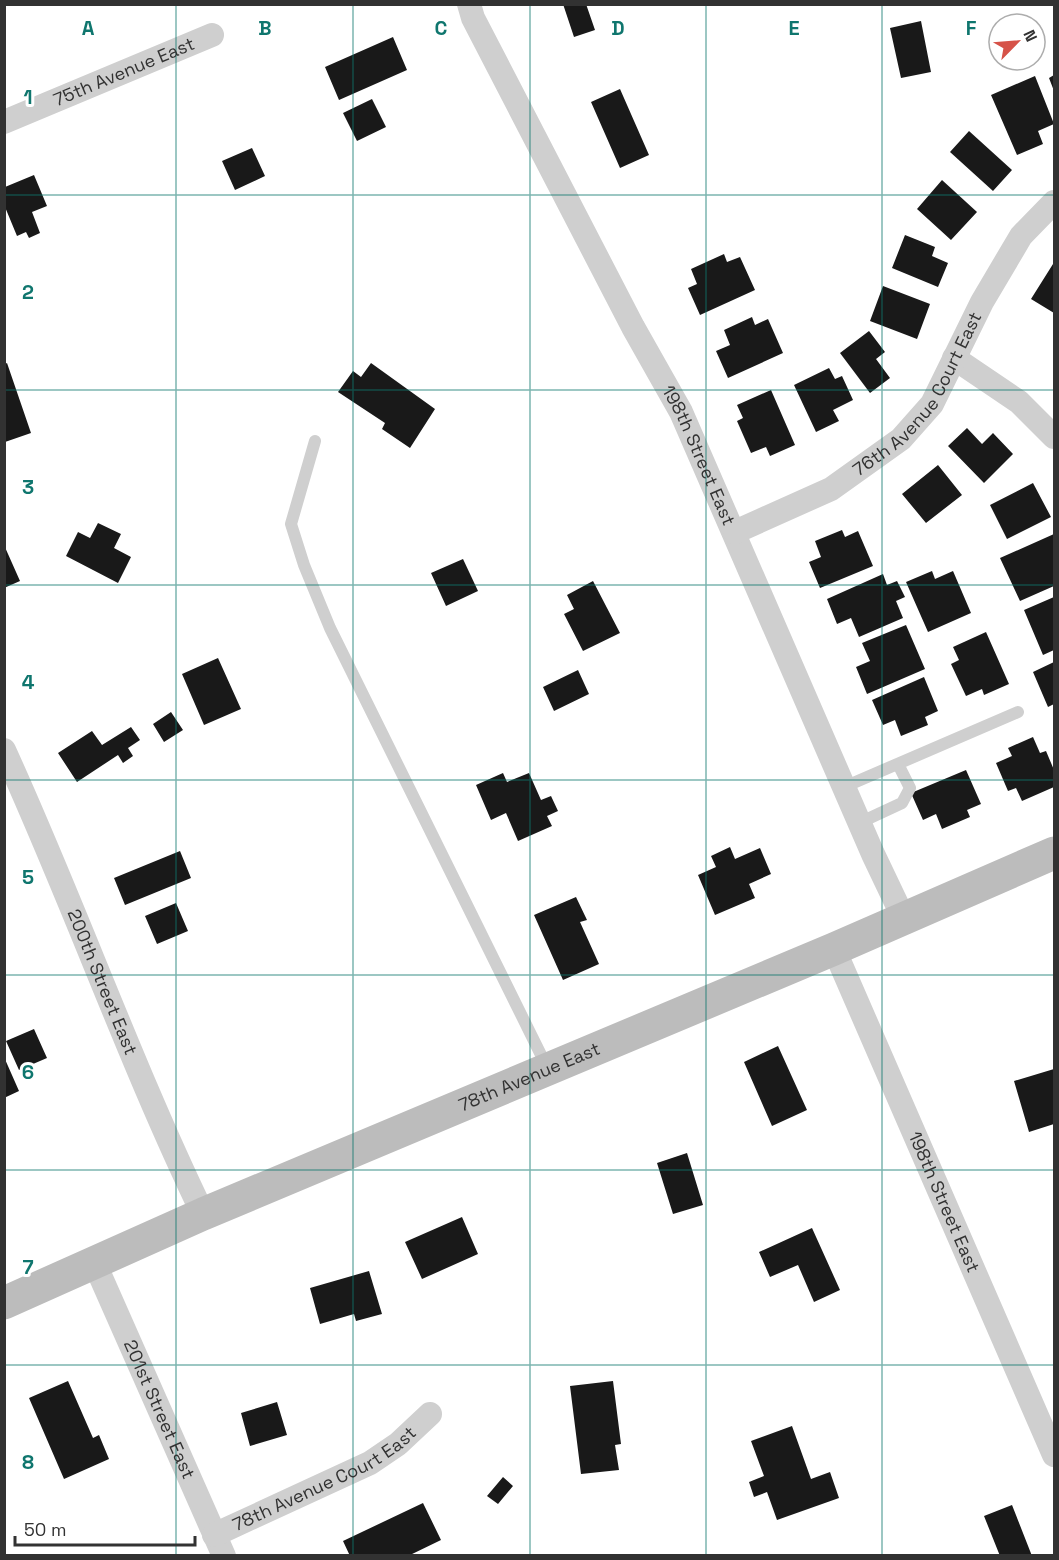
<svg xmlns="http://www.w3.org/2000/svg" width="1059" height="1560" font-family="'Space Grotesk',sans-serif">
	<style>
		.building { fill: #191919 }
		.lines { fill: none; stroke-linecap: round; stroke-linejoin: round }
		.lane { stroke: #cfcfcf; stroke-width: 12 }
		.street { stroke: #cfcfcf; stroke-width: 24 }
		.secondary { stroke: #bcbcbc; stroke-width: 33 }
		.grid { fill: none; stroke: #0f766e; stroke-width: 1.5; stroke-opacity: 0.55 }
		.labels { text-anchor: middle; stroke-width: 6; stroke-linejoin: round; paint-order: stroke }
		.street-label { font-size: 18px; fill: #323232; stroke: #fff }
		.grid-label { font-size: 20px; text-anchor: middle; font-weight: bold; fill: #0f766e; stroke: #fff; stroke-width: 6; stroke-linejoin: round; paint-order: stroke }
	</style>
	<rect width="100%" height="100%" fill="#fff"/>
	<path class="building" d="M563,4H586L595,30L574,37Z
		M921,21L931,72L901,78L890,28Z
		M393,37L407,70L339,100L325,67Z
		M1054,75V91L1049,78Z
		M1035,76L1054,124L1038,131L1043,144L1017,155L991,95Z
		M620,89L649,155L620,168L591,102Z
		M372,99L386,127L357,141L343,113Z
		M969,131L1012,170L993,191L950,152Z
		M252,148L265,176L235,190L222,161Z
		M34,175L47,206L32,212L40,233L29,238L26,232L17,236L5,207V187Z
		M942,180L977,212L951,240L917,209Z
		M905,235L935,247L932,256L948,263L938,287L892,268Z
		M724,254L727,262L740,257L755,290L700,315L688,288L697,284L691,269Z
		M1053,264L1054,265V313L1031,299Z
		M883,286L930,304L917,339L870,321Z
		M752,317L755,325L768,319L783,353L728,378L716,351L730,345L724,330Z
		M869,331L885,352L876,359L890,378L870,393L840,353Z
		M7,363L31,433L5,442V364Z
		M371,363L435,409L410,448L382,429L385,423L338,392L353,371L361,377Z
		M829,368L835,379L842,376L853,400L833,410L839,421L816,432L794,385Z
		M771,390L795,445L770,456L766,447L751,453L737,421L743,418L737,405Z
		M967,428L982,444L993,433L1013,454L984,483L948,446Z
		M938,465L962,495L926,523L902,494Z
		M1033,483L1051,517L1007,539L990,505Z
		M98,523L121,534L114,548L131,557L118,583L66,556L78,532L90,538Z
		M842,530L845,537L858,531L873,566L820,588L809,562L821,557L815,541Z
		M1054,534V586L1020,601L1000,558Z
		M4,545L20,581L4,588Z
		M463,559L478,591L446,606L431,573Z
		M932,571L935,579L953,571L971,613L928,632L906,582Z
		M883,574L887,585L897,581L905,597L896,601L903,618L859,637L851,618L837,624L827,599Z
		M593,581L620,633L583,651L564,614L574,609L567,595Z
		M1054,597V650L1043,655L1024,610Z
		M906,625L925,669L867,694L856,667L870,661L862,643Z
		M986,632L1009,684L984,695L982,689L966,696L951,664L959,660L953,647Z
		M218,658L241,709L204,725L182,674Z
		M1054,662V704L1048,707L1033,672Z
		M578,670L589,694L554,711L543,687Z
		M924,677L938,711L925,717L928,725L901,736L895,720L883,725L872,700Z
		M171,712L183,730L164,742L153,724Z
		M131,727L140,740L128,748L133,756L123,763L118,755L77,782L58,753L92,731L102,745Z
		M1033,737L1040,753L1046,751L1054,770V787L1022,801L1016,788L1008,791L996,763L1012,756L1008,748Z
		M966,770L981,804L967,810L970,817L942,829L936,814L923,820L911,793Z
		M503,773L507,782L529,773L541,800L551,796L558,811L547,816L552,826L518,841L506,813L491,820L476,785Z
		M730,847L735,859L760,848L771,874L749,884L755,898L715,915L698,875L716,867L711,856Z
		M180,851L191,878L125,905L114,878Z
		M576,897L587,920L580,922L599,964L563,980L534,915Z
		M176,903L188,931L157,944L145,916Z
		M34,1029L47,1058L19,1070L6,1041Z
		M778,1046L807,1110L772,1126L744,1062Z
		M4,1057L19,1091L4,1098Z
		M1054,1069V1124L1029,1132L1014,1081Z
		M687,1153L703,1205L673,1214L657,1163Z
		M462,1217L478,1254L422,1279L405,1242Z
		M812,1228L840,1290L814,1302L798,1265L770,1277L759,1252Z
		M369,1271L382,1314L356,1321L354,1314L320,1324L310,1288Z
		M68,1381L93,1438L99,1435L109,1459L64,1479L29,1398Z
		M613,1381L621,1444L615,1445L619,1470L581,1474L570,1386Z
		M277,1402L287,1435L250,1446L241,1413Z
		M792,1426L811,1479L830,1472L839,1498L777,1520L767,1492L754,1497L749,1482L764,1476L751,1441Z
		M503,1477L513,1486L498,1504L487,1496Z
		M423,1503L441,1540L408,1556H350L343,1541Z
		M1012,1505L1032,1556H1000L984,1516Z"/>
	<g class="lines">
		<path class="lane" d="M315,441L291,524L304,565L330,628L547,1067
			M844,787L1018,712
			M859,823L902,803L910,788L898,764"/>
		<g class="street">
			<path id="s1" d="M469,4L473,18L633,327L681,412L873,854L903,917"/>
			<path id="s2" d="M4,122L212,35"/>
			<path d="M954,358L1019,402L1054,437"/>
			<path id="s3" d="M735,532L831,489L901,439L932,404L982,302L1021,236L1054,202"/>
			<path id="s4" d="M4,750C74,903 130,1063 203,1214"/>
			<path id="s5" d="M834,949L1054,1455"/>
			<path id="s6" d="M95,1264L224,1556"/>
			<path id="s7" d="M214,1535L370,1463L398,1444L430,1414"/>
		</g>
		<path class="secondary" id="s8" d="M4,1303L203,1214L834,949L1054,853"/>
	</g>
	<path class="grid" d="M176,4V1556M353,4V1556M530,4V1556M706,4V1556M882,4V1556M4,195H1054M4,390H1054M4,585H1054M4,780H1054M4,975H1054M4,1170H1054M4,1365H1054"/>
	<g class="labels">
		<g class="street-label">
			<text dy="6" stroke="none"><textPath href="#s2" startOffset="130">75th Avenue East</textPath></text>
			<text dy="6" stroke="none"><textPath href="#s3" startOffset="237">76th Avenue Court East</textPath></text>
			<text dy="6" stroke="none"><textPath href="#s1" startOffset="507">198th Street East</textPath></text>
			<text dy="6" stroke="none"><textPath href="#s4" startOffset="252">200th Street East</textPath></text>
			<text dy="6" stroke="none"><textPath href="#s8" startOffset="572">78th Avenue East</textPath></text>
			<text dy="6" stroke="none"><textPath href="#s5" startOffset="276">198th Street East</textPath></text>
			<text dy="6" stroke="none"><textPath href="#s6" startOffset="159">201st Street East</textPath></text>
			<text dy="6" stroke="none"><textPath href="#s7" startOffset="124">78th Avenue Court East</textPath></text>
		</g>
	</g>
	<g class="grid-label">
		<text x="88" y="35">A</text>
		<text x="265" y="35">B</text>
		<text x="441" y="35">C</text>
		<text x="618" y="35">D</text>
		<text x="794" y="35">E</text>
		<text x="971" y="35">F</text>
		<text x="28" y="104">1</text>
		<text x="28" y="299">2</text>
		<text x="28" y="494">3</text>
		<text x="28" y="689">4</text>
		<text x="28" y="884">5</text>
		<text x="28" y="1079">6</text>
		<text x="28" y="1274">7</text>
		<text x="28" y="1469">8</text>
	</g>
	<rect width="1059" height="1560" fill="none" stroke="#323232" stroke-width="12"/>
	<g transform="translate(1017 42) rotate(65)"><circle r="28" fill="#ffffff" stroke="#adadad" stroke-width="1.5"/>
	<path d="M0-4.5L10 22L0 15L-10 22Z" fill="#d65248"/>
	<text y="-9" font-size="16" font-weight="bold" text-anchor="middle" fill="#323232">N</text>
	</g>
	<path d="M15 1536v9h180v-9" fill="none" stroke="#323232" stroke-width="3"/>
	<text x="24" y="1536" font-size="18" fill="#323232" stroke="#ffffff" stroke-width="4.5" paint-order="stroke">50 m</text>
</svg>
